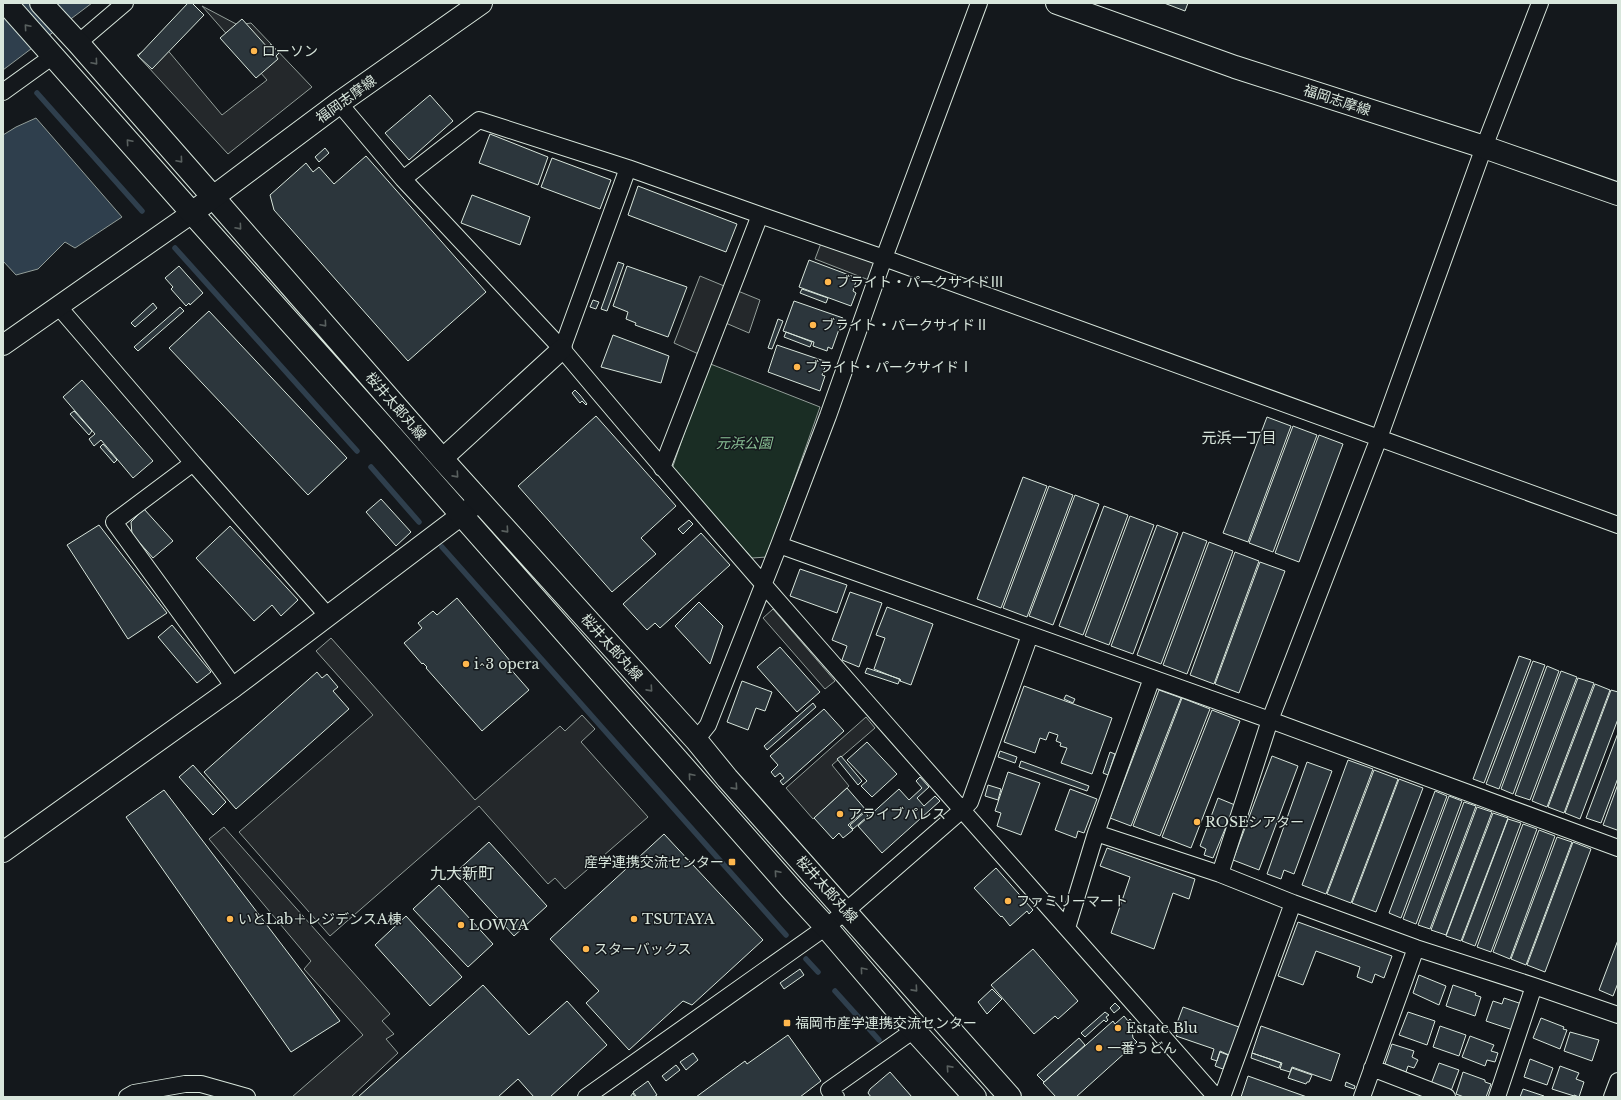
<svg xmlns="http://www.w3.org/2000/svg" width="1621" height="1100" font-family="'Libre Baskerville','Noto Sans JP',serif">
	<style>
		.green { fill: #1a2d24; stroke: #939e99 }
		.parking { fill: #24282b; stroke: #939e99 }
		.water { fill: #2f3f4d; stroke: #939e99 }
		.lines { fill: none; stroke-linecap: round; stroke-linejoin: round }
		.stream { stroke: #2f3f4d; stroke-width: 5.5 }
		.building { fill: #2c363c; stroke: #d8e6dc }
		.minor-casing { stroke: #d8e6dc; stroke-width: 18 }
		.tertiary-casing { stroke: #d8e6dc; stroke-width: 22 }
		.secondary-casing { stroke: #d8e6dc; stroke-width: 24 }
		.primary-casing { stroke: #d8e6dc; stroke-width: 24 }
		.minor { stroke: #14181c; stroke-width: 16 }
		.tertiary { stroke: #14181c; stroke-width: 20 }
		.secondary { stroke: #14181c; stroke-width: 22 }
		.primary { stroke: #14181c; stroke-width: 22 }
		.oneway { stroke: #59605f }
		.poi-dot { fill: #ffb74d; stroke: #14181c; stroke-width: 1.5 }
		.labels { text-anchor: middle; stroke-width: 3; stroke-linejoin: round; paint-order: stroke }
		.poi-label { font-size: 14px; fill: #d8e6dc; stroke: #14181c; text-anchor: start }
		.street-label { font-size: 14px; fill: #d8e6dc; stroke: #14181c }
		.park-label { font-size: 14px; font-style: italic; fill: #8ac095; stroke: #14181c }
		.neighbourhood-label { font-size: 15px; fill: #d8e6dc; stroke: #14181c }
		.quarter-label { font-size: 16px; fill: #d8e6dc; stroke: #14181c }
	</style>
	<rect width="100%" height="100%" fill="#14181c"/>
	<path class="green" d="M708,363L820,407L767,557L752,558L672,469Z"/>
	<path class="parking" d="M202,6L238,25L251,23L312,87L228,154L137,55L160,41L222,115L267,80Z
		M823,238L882,259L874,282L815,259Z
		M700,276L729,288L703,356L674,343Z
		M733,289L760,300L749,333L721,321Z
		M773,609L835,681L825,689L763,618Z
		M331,638L475,800L560,726L565,731L582,715L595,729L581,742L648,817L565,889L555,878L548,884L479,806L330,936L239,832L373,715L316,651Z
		M866,717L875,728L832,765L849,786L813,819L786,788Z
		M224,827L390,1014L382,1021L394,1034L386,1039L398,1053L351,1097H292L363,1035L304,969L311,961L209,839Z"/>
	<path class="water" d="M14,3H92L3,70V10Z
		M36,118L122,217L75,248L65,242L38,269L16,275L3,261V135L16,127Z"/>
	<g class="lines">
		<path class="stream" d="M37,93L142,211
			M175,248L357,451
			M371,467L419,522
			M442,547L786,935
			M806,959L818,972
			M835,991L879,1040"/>
	</g>
	<path class="building" d="M188,3H192L204,15L152,69L138,56Z
		M1164,3H1188L1185,11Z
		M242,19L268,48L271,44L279,53L276,56L278,59L256,78L220,38Z
		M430,95L453,121L409,160L385,133Z
		M490,134L548,157L538,185L479,163Z
		M325,148L329,153L319,162L315,157Z
		M366,156L486,292L408,361L274,210L270,195L306,163L313,172L319,167L334,184Z
		M552,158L611,180L600,209L541,187Z
		M638,186L737,224L726,252L628,215Z
		M472,195L530,217L520,245L461,223Z
		M809,260L857,278L853,291L856,293L851,306L799,287Z
		M618,262L624,264L607,311L601,309Z
		M179,266L203,293L190,305L189,303L186,306L171,289L173,287L165,278Z
		M627,266L687,287L668,337L635,325L636,323L626,319L628,312L613,306Z
		M802,289L828,298L826,303L800,293Z
		M593,300L599,302L596,309L590,307Z
		M794,301L843,318L832,349L828,347L827,351L813,346L814,342L783,331Z
		M153,303L157,308L135,327L131,323Z
		M180,307L184,311L138,351L134,347Z
		M209,311L347,458L308,495L169,348Z
		M778,319L783,321L772,349L768,348Z
		M786,332L812,342L810,347L784,337Z
		M613,335L669,356L661,383L601,367Z
		M777,345L827,362L822,375L825,376L820,391L768,372Z
		M82,380L153,461L133,478L101,440L94,446L89,439L95,434L63,397Z
		M575,390L580,395L587,404L586,405L582,401L580,403L572,393Z
		M74,411L92,431L89,435L70,414Z
		M596,416L676,506L641,538L656,554L612,592L518,486Z
		M1267,417L1291,426L1248,542L1223,533Z
		M1293,426L1317,435L1273,552L1249,543Z
		M1319,435L1343,444L1299,562L1275,553Z
		M103,444L117,460L114,463L100,447Z
		M1023,477L1047,486L1001,608L977,599Z
		M1049,486L1073,495L1027,617L1003,608Z
		M1075,495L1099,504L1053,625L1029,616Z
		M381,499L411,532L396,546L366,512Z
		M1104,506L1128,515L1083,635L1059,626Z
		M144,509L173,541L153,558L132,534L131,522Z
		M1130,516L1154,525L1109,645L1085,636Z
		M689,520L693,524L683,534L678,529Z
		M99,525L167,613L128,639L67,545Z
		M1157,525L1178,533L1133,654L1111,646Z
		M230,526L298,600L281,616L272,605L254,621L196,558Z
		M1183,532L1207,541L1161,664L1137,655Z
		M701,533L730,565L660,628L655,623L647,630L623,604Z
		M1209,542L1233,551L1187,674L1163,665Z
		M1235,552L1259,561L1214,684L1190,675Z
		M1260,562L1285,571L1239,693L1215,684Z
		M800,569L847,585L837,613L790,596Z
		M850,592L882,603L859,667L842,660L847,646L832,640Z
		M457,598L511,662L507,665L529,690L482,731L426,668L427,667L423,663L422,664L404,643L422,628L418,623L433,611L437,615Z
		M699,602L723,626L710,664L675,626Z
		M887,607L933,624L911,685L900,681L901,680L874,669L885,638L876,635Z
		M172,625L211,672L197,683L158,637Z
		M780,647L820,692L797,712L757,667Z
		M1519,656L1531,660L1484,783L1473,779Z
		M1533,661L1545,665L1499,789L1486,784Z
		M1547,666L1559,671L1513,794L1501,789Z
		M867,668L900,679L898,684L865,673Z
		M1561,671L1577,677L1530,800L1515,795Z
		M317,672L322,678L327,674L338,687L333,691L349,709L236,809L204,772Z
		M1578,678L1594,683L1547,807L1532,801Z
		M742,681L772,692L765,711L756,708L748,730L727,722Z
		M1595,684L1610,690L1564,813L1548,807Z
		M1024,686L1112,718L1092,774L1061,763L1067,748L1060,746L1061,743L1056,741L1058,735L1049,732L1046,740L1040,738L1035,753L1004,742Z
		M1159,690L1181,698L1131,826L1110,818Z
		M1611,690L1618,692V719L1580,819L1565,813Z
		M1066,695L1075,699L1073,703L1064,699Z
		M1182,698L1210,709L1160,836L1133,826Z
		M813,703L816,707L767,750L764,746Z
		M824,709L844,731L783,785L780,781L784,778L780,773L775,777L771,772L778,765L770,756Z
		M1212,710L1240,721L1191,848L1162,837Z
		M1618,733V778L1601,823L1586,818Z
		M867,742L897,774L872,797L861,786L867,781L847,760Z
		M1000,751L1017,757L1015,763L998,757Z
		M1110,752L1115,754L1108,775L1103,773Z
		M841,756L862,781L858,785L837,759Z
		M1272,756L1298,766L1259,870L1233,860Z
		M1348,760L1373,769L1326,894L1302,885Z
		M1021,761L1089,786L1087,791L1019,767Z
		M1307,762L1332,771L1294,874L1284,870L1281,879L1267,874Z
		M193,765L226,802L213,815L179,777Z
		M1374,770L1398,779L1351,903L1327,894Z
		M1008,772L1040,783L1021,835L997,826L1001,813L995,811Z
		M920,777L929,787L917,798L924,806L935,796L940,801L882,853L858,826L899,789L909,800L922,788L916,781Z
		M1399,779L1423,788L1376,912L1352,903Z
		M1618,784V829L1617,830L1603,825Z
		M988,785L1001,789L998,800L985,796Z
		M847,788L866,810L848,825L853,830L843,838L839,833L833,839L814,818Z
		M1070,789L1097,799L1084,833L1078,831L1076,838L1055,830Z
		M164,790L340,1021L291,1052L126,817Z
		M1435,791L1447,796L1401,918L1389,913Z
		M1449,796L1462,801L1416,924L1403,919Z
		M1218,798L1235,805L1213,858L1204,855L1206,849L1200,846Z
		M1464,802L1476,806L1430,929L1418,925Z
		M1477,807L1492,812L1446,935L1431,930Z
		M865,812L868,816L853,829L850,825Z
		M1493,813L1508,818L1461,941L1446,936Z
		M1508,819L1521,823L1475,946L1462,941Z
		M1523,824L1537,829L1491,952L1477,947Z
		M1539,830L1555,836L1510,959L1493,952Z
		M664,834L763,940L692,1005L683,1001L629,1050L586,1003L599,991L550,939Z
		M1557,837L1572,842L1526,965L1511,959Z
		M489,842L547,906L514,936L456,872Z
		M1573,842L1591,849L1545,972L1527,965Z
		M1107,848L1195,879L1189,899L1173,893L1154,949L1111,933L1130,877L1100,866Z
		M996,868L1033,910L1029,914L1027,911L1010,926L1002,916L1001,917L974,888Z
		M439,885L493,944L468,967L413,909Z
		M406,916L462,977L430,1006L375,945Z
		M1298,922L1392,956L1384,978L1375,974L1372,983L1357,977L1360,967L1316,951L1303,985L1278,976Z
		M1618,940V983L1613,996L1599,990Z
		M1033,949L1078,1001L1058,1019L1055,1016L1034,1034L991,985Z
		M800,969L804,975L784,989L780,983Z
		M1419,975L1446,986L1439,1005L1413,993Z
		M483,985L529,1035L567,1001L607,1045L550,1097H534L518,1079L498,1097H358Z
		M1453,985L1476,993L1475,995L1481,997L1475,1016L1446,1006Z
		M992,989L1002,999L987,1014L978,1002Z
		M1504,998L1522,1004L1513,1030L1486,1021L1493,1001L1502,1004Z
		M1115,1003L1120,1008L1114,1013L1110,1008Z
		M1183,1007L1239,1027L1229,1055L1220,1051L1217,1061L1211,1059L1214,1049L1176,1036L1178,1033L1174,1031Z
		M1105,1012L1109,1015L1106,1017L1108,1020L1106,1022L1104,1020L1085,1037L1081,1033Z
		M1408,1012L1435,1021L1427,1045L1399,1035Z
		M1124,1016L1128,1021L1130,1019L1133,1023L1129,1026L1132,1031L1133,1038L1137,1042L1076,1097H1056L1043,1083L1113,1021L1115,1024Z
		M1541,1018L1564,1027L1563,1029L1567,1030L1560,1049L1533,1038Z
		M1261,1026L1340,1054L1331,1081L1292,1067L1290,1072L1280,1069L1282,1063L1252,1053Z
		M1440,1026L1466,1035L1459,1056L1433,1047Z
		M1570,1032L1599,1040L1592,1061L1564,1051Z
		M788,1035L821,1081L800,1097H696L745,1061L747,1064Z
		M1470,1036L1494,1045L1491,1051L1498,1053L1495,1062L1487,1060L1485,1066L1462,1057Z
		M1079,1038L1085,1045L1044,1082L1037,1075Z
		M1392,1044L1414,1051L1412,1057L1418,1060L1414,1068L1408,1066L1406,1072L1385,1064Z
		M1220,1052L1228,1055L1223,1069L1215,1066Z
		M693,1053L698,1060L686,1070L680,1062Z
		M1252,1053L1281,1063L1279,1068L1251,1058Z
		M1530,1059L1553,1068L1547,1085L1524,1077Z
		M1439,1063L1459,1070L1451,1091L1431,1084Z
		M676,1065L680,1070L666,1081L662,1076Z
		M1560,1066L1579,1073L1576,1079L1584,1082L1579,1097L1574,1095V1096L1552,1089Z
		M1292,1068L1312,1075L1309,1082H1307L1306,1084L1288,1078Z
		M890,1072L912,1097H871L868,1093L870,1089Z
		M1463,1072L1485,1080V1082L1491,1084L1486,1097H1464L1456,1094Z
		M1248,1076L1307,1097H1241Z
		M648,1081L657,1095L654,1097H630L633,1093L635,1097L636,1096L633,1092Z
		M1346,1082L1355,1086L1354,1089L1345,1086Z
		M1523,1089L1544,1096L1543,1097H1520Z"/>
	<g class="lines">
		<defs>
			<path id="minor" d="M78,43L125,3
				M3,92L53,56
				M339,103L403,179L562,349
				M403,179L479,120L628,168
				M760,215L884,258L1618,525
				M58,306L193,463
				M662,468L760,215L628,168L562,349C775,603 997,848 1216,1097
				M779,545L1270,720L1618,848
				M234,687L114,522L193,463L328,616
				M696,740L708,725L779,545L828,416L884,258L979,3
				M1096,833L1220,874L1293,903L1416,948L1534,986L1618,1015
				M1220,874L1270,720L1379,438L1484,147L1540,3
				M1067,928L1096,833L1152,678
				M1372,1068L1447,1097
				M127,1097L134,1093L185,1084H201L247,1097
				M586,1097L826,927L846,911L962,810L970,802L1030,635
				M836,1097L829,1090L914,1030
				M1222,1097L1293,903
				M1362,1097L1416,948
				M1497,1097L1534,986
				M1612,1097L1618,1081"/>
			<path id="tertiary" d="M3,345L192,213
				M442,459L562,349
				M3,852L234,687L480,501"/>
			<path id="secondary" d="M213,197L442,459L696,740L727,778L1010,1097
				M192,213L392,436L793,891L826,927L914,1030L975,1097"/>
			<path id="primary" d="M6,3L192,213L339,103L481,3
				M41,3L78,43L213,197
				M1057,3L1235,67L1484,147L1618,194"/>
		</defs>
		<use href="#minor" class="minor-casing"/>
		<use href="#tertiary" class="tertiary-casing"/>
		<use href="#secondary" class="secondary-casing"/>
		<use href="#primary" class="primary-casing"/>
		<use href="#minor" class="minor"/>
		<use href="#tertiary" class="tertiary"/>
		<use href="#secondary" class="secondary"/>
		<use href="#primary" class="primary"/>
	</g>
	<defs><path id="oneway-chevron" d="M-2-3.5L2.5 0L-2 3.5" fill="none" stroke-width="1.6" stroke-linecap="round" stroke-linejoin="round"/></defs>
	<g class="oneway">
		<use href="#oneway-chevron" transform="translate(27 27) rotate(-131)"/>
		<use href="#oneway-chevron" transform="translate(95 62) rotate(49)"/>
		<use href="#oneway-chevron" transform="translate(129 142) rotate(-131)"/>
		<use href="#oneway-chevron" transform="translate(180 160) rotate(49)"/>
		<use href="#oneway-chevron" transform="translate(239 227) rotate(49)"/>
		<use href="#oneway-chevron" transform="translate(324 324) rotate(49)"/>
		<use href="#oneway-chevron" transform="translate(456 475) rotate(48)"/>
		<use href="#oneway-chevron" transform="translate(506 530) rotate(48)"/>
		<use href="#oneway-chevron" transform="translate(650 689) rotate(48)"/>
		<use href="#oneway-chevron" transform="translate(691 776) rotate(-131)"/>
		<use href="#oneway-chevron" transform="translate(735 787) rotate(48)"/>
		<use href="#oneway-chevron" transform="translate(777 873) rotate(-131)"/>
		<use href="#oneway-chevron" transform="translate(863 970) rotate(-130)"/>
		<use href="#oneway-chevron" transform="translate(915 989) rotate(48)"/>
		<use href="#oneway-chevron" transform="translate(949 1068) rotate(-132)"/>
	</g>
	<g class="poi-dot">
		<circle cx="254" cy="51" r="4"/>
		<circle cx="828" cy="282" r="4"/>
		<circle cx="813" cy="325" r="4"/>
		<circle cx="797" cy="367" r="4"/>
		<circle cx="466" cy="664" r="4"/>
		<circle cx="840" cy="814" r="4"/>
		<circle cx="1197" cy="822" r="4"/>
		<rect x="728" y="858" width="8" height="8" rx="2"/>
		<circle cx="1008" cy="901" r="4"/>
		<circle cx="230" cy="919" r="4"/>
		<circle cx="634" cy="919" r="4"/>
		<circle cx="461" cy="925" r="4"/>
		<circle cx="586" cy="949" r="4"/>
		<rect x="783" y="1019" width="8" height="8" rx="2"/>
		<circle cx="1118" cy="1028" r="4"/>
		<circle cx="1099" cy="1048" r="4"/>
	</g>
	<g class="labels">
		<g class="poi-label">
			<text x="262" y="56">ローソン</text>
			<text x="836" y="287">ブライト・パークサイドⅢ</text>
			<text x="821" y="330">ブライト・パークサイドⅡ</text>
			<text x="805" y="372">ブライト・パークサイドⅠ</text>
			<text x="474" y="669">i^3 opera</text>
			<text x="848" y="819">アライブパレス</text>
			<text x="1205" y="827">ROSEシアター</text>
			<text x="724" y="867" text-anchor="end">産学連携交流センター</text>
			<text x="1016" y="906">ファミリーマート</text>
			<text x="238" y="924">いとLab＋レジデンスA棟</text>
			<text x="642" y="924">TSUTAYA</text>
			<text x="469" y="930">LOWYA</text>
			<text x="594" y="954">スターバックス</text>
			<text x="795" y="1028">福岡市産学連携交流センター</text>
			<text x="1126" y="1033">Estate Blu</text>
			<text x="1107" y="1053">一番うどん</text>
		</g>
		<g class="street-label">
			<text transform="translate(346 99) rotate(-36)" y="5">福岡志摩線</text>
			<text transform="translate(1337 100) rotate(18)" y="5">福岡志摩線</text>
			<text transform="translate(396 406) rotate(49)" y="5">桜井太郎丸線</text>
			<text transform="translate(612 647) rotate(48)" y="5">桜井太郎丸線</text>
			<text transform="translate(827 889) rotate(48)" y="5">桜井太郎丸線</text>
		</g>
		<g class="park-label">
			<text x="744" y="448">元浜公園</text>
		</g>
		<g class="neighbourhood-label">
			<text x="1239" y="443">元浜一丁目</text>
		</g>
		<g class="quarter-label">
			<text x="462" y="879">九大新町</text>
		</g>
	</g>
	<rect width="1621" height="1100" fill="none" stroke="#d8e6dc" stroke-width="8"/>
</svg>
